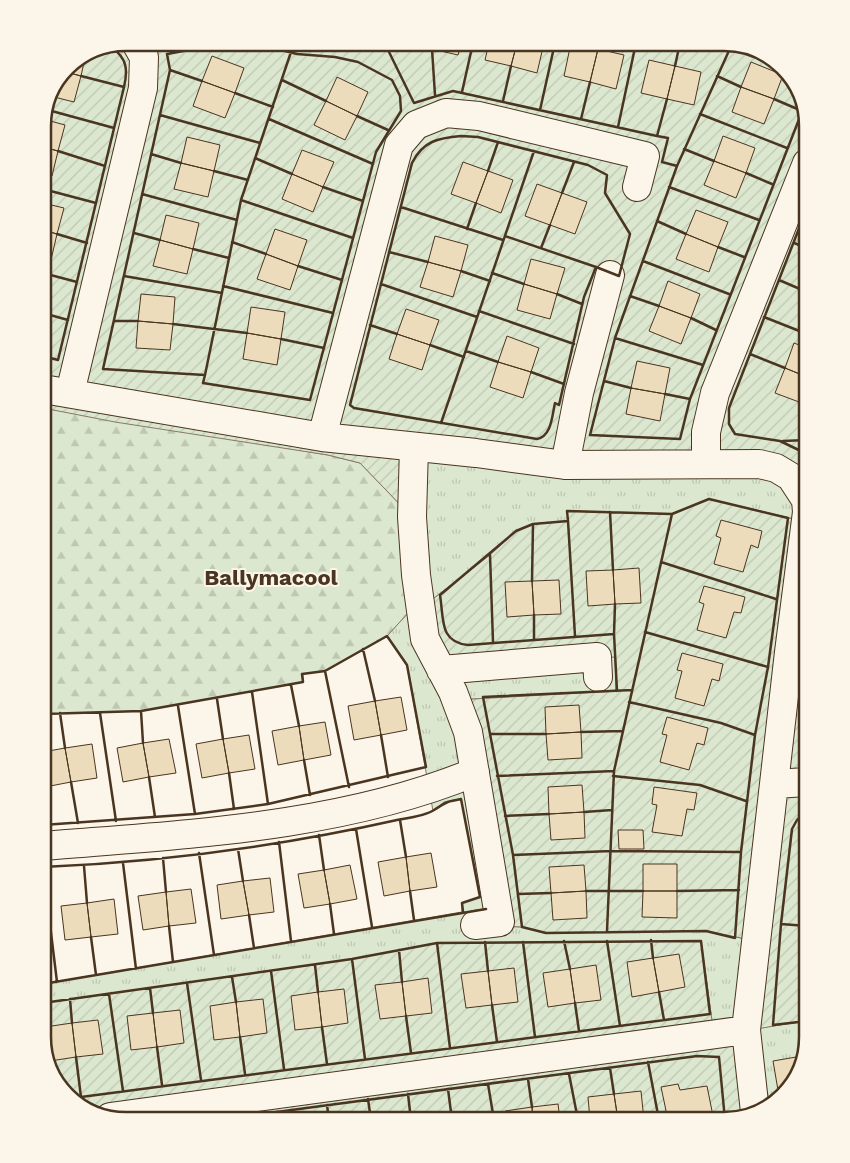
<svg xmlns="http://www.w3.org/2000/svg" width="850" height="1163" font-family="'Work Sans',sans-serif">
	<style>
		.grass { fill: url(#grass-tufts); stroke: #887966 }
		.forest { fill: url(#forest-firs); stroke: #887966 }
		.garden { fill: url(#garden-furrows); stroke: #887966 }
		.building { fill: #ecdcbc; stroke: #4a3520 }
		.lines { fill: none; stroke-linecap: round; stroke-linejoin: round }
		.minor-casing { stroke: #4a3520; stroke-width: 30 }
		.minor { stroke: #fbf6e9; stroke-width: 28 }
		.wall { stroke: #4a3520; stroke-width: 2.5 }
		.labels { text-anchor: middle; stroke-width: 4; stroke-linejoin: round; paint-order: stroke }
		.district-label { font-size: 22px; font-weight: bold; fill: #4a3520; stroke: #fbf6e9 }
		.rim { fill: none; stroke: #4a3520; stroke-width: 2.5 }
	</style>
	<defs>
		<pattern id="grass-tufts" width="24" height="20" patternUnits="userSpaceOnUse" patternTransform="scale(1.25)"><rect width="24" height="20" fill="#dce7d0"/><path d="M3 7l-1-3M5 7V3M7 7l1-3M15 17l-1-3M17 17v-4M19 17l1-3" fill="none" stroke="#bec7b2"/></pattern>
		<pattern id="forest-firs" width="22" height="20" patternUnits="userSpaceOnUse" patternTransform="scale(1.25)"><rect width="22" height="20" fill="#dce7d0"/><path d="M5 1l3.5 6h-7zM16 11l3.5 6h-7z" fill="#bec7b2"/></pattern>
		<pattern id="garden-furrows" width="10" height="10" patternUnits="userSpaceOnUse" patternTransform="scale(1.25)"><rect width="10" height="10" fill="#dce7d0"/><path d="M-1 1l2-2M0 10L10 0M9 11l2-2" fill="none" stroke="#bec7b2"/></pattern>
	</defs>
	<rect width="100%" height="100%" fill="#fbf6e9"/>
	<path class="grass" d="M414,447L776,468L807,522L709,499L672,514L568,511V521L533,524L516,531L490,555L429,602L597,657L615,656L617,691L456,700L501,926L522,927L546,933L706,931L756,941L746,1030L807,1021V1037L796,1079L766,1109L714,1035L701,941L437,943L352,959L43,1003V984L462,912V903L480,897L461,799L444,802L433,811L407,666L387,636L419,601Z"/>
	<path class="forest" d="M43,408L328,455L360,463L412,517L419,601L387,636L325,671L303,674V682L141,711L43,714Z"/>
	<path class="garden" d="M126,43H726L766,54L796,84L807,126V1020L746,1031L755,1112L724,1120H121L84,1109L54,1079L43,1037V1003L352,959L437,943L701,941L714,1035L746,1030L756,941L706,931L546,933L522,927L501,926L456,700L616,691L615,657L441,670L429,602L490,555L516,531L533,524L568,521L567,511L672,514L709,499L806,522L791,477L415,448L412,517L360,463L328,455L115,422L43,408V120L71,63Z"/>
	<path class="building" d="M406,43H434L432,49Z
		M434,43H461L458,55L432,49Z
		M489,43H517L511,66L485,60Z
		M517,43H544L537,73L511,66Z
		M571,43L598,49L590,82L564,76Z
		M598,49L624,55L616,89L590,82Z
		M212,56L244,68L235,93L202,81Z
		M85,58L81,76L66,72L71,63Z
		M649,60L675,66L667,99L641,93Z
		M751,62L783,75L774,99L741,87Z
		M675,66L701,72L694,105L667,99Z
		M66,72L81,76L74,102L54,97Z
		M337,77L368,92L357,116L326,101Z
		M202,81L235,93L225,118L193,106Z
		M741,87L774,99L764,124L732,112Z
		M326,101L357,116L345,140L314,125Z
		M43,119L65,125L58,151L43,147Z
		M723,136L755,148L746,173L714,161Z
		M187,137L220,145L214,171L181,163Z
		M43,147L58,151L52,176L43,174Z
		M302,150L334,162L323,187L292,174Z
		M714,161L746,173L736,198L704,185Z
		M463,162L488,171L476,203L451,194Z
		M181,163L214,171L208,197L174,189Z
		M488,171L513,180L501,213L476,203Z
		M292,174L323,187L313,212L282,199Z
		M537,184L562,193L550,225L525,216Z
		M562,193L587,202L575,234L550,225Z
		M43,203L64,208L57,234L43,230Z
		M696,210L728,222L718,247L686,234Z
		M166,215L199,223L193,249L160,240Z
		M275,229L307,240L298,266L266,254Z
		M43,230L57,234L51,260L43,258Z
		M686,234L718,247L709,272L676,259Z
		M435,236L468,245L461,271L428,262Z
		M160,240L193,249L187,274L153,266Z
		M266,254L298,266L290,290L257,279Z
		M531,259L565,268L557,294L524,284Z
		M428,262L461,271L453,297L420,287Z
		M668,281L700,294L691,318L659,306Z
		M524,284L557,294L550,319L517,310Z
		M141,294L175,297L173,324L138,321Z
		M807,300V321L801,318Z
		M659,306L691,318L681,344L649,331Z
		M251,307L285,312L281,339L247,333Z
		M406,309L439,320L430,345L397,334Z
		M138,321L173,324L170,350L136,348Z
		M247,333L281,339L277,365L243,359Z
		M397,334L430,345L422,370L389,359Z
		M507,336L539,348L531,372L498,362Z
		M794,343L807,348V377L785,368Z
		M637,361L670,368L665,394L631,388Z
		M498,362L531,372L523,398L490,387Z
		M785,368L807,377V405L775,393Z
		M631,388L665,394L660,421L626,414Z
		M721,520L762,531L758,548L751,545L743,572L714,564L721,538L716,536Z
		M639,568L641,603L615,604L613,570Z
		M613,570L615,604L588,606L586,571Z
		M559,580L561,614L534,615L532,581Z
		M532,581L534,615L507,617L505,582Z
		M704,586L745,597L741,613L734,612L726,638L697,630L704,604L699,602Z
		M682,653L723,664L719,681L712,679L704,706L675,698L682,671L677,670Z
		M401,697L407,730L381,735L375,701Z
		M375,701L381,735L354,740L348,706Z
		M579,705L581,732L546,734L545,707Z
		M667,717L708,728L704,745L697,743L689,770L660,762L667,735L662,734Z
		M325,722L331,755L304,760L299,726Z
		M299,726L304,760L278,765L272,731Z
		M581,732L582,758L548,760L546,734Z
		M249,735L255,769L229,773L223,739Z
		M169,739L176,773L149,777L143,743Z
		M223,739L229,773L202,778L196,744Z
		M143,743L149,777L123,782L117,748Z
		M92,744L97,778L71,782L65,748Z
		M65,748L71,782L45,787L43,752Z
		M582,785L584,812L549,814L548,787Z
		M654,787L697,793L694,810L687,809L682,836L652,832L657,805L652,804Z
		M584,812L585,838L551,840L549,814Z
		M618,830H643L644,849H619Z
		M431,853L437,887L410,891L406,857Z
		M406,857L410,891L384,896L378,862Z
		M643,864H677V891H643Z
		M350,865L357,899L330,904L324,870Z
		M584,865L586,891L551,893L549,867Z
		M324,870L330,904L304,908L298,874Z
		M270,878L274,912L249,915L243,881Z
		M243,881L249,915L221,919L217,885Z
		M191,889L196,923L169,926L166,892Z
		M586,891L587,918L553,920L551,893Z
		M643,891H677V918L642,917Z
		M166,892L169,926L143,930L138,896Z
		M114,899L118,934L91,937L87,903Z
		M87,903L91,937L65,940L61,906Z
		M679,954L685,987L659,992L653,958Z
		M653,958L659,992L632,997L627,962Z
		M596,965L601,1000L575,1003L570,969Z
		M514,968L518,1002L492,1005L488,971Z
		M570,969L575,1003L548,1007L543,973Z
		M488,971L492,1005L466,1008L461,974Z
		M428,978L432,1013L406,1016L402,982Z
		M402,982L406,1016L380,1019L375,985Z
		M344,989L348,1023L322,1027L318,992Z
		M318,992L322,1027L295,1030L291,996Z
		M263,999L267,1033L240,1037L236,1002Z
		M236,1002L240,1037L214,1040L210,1006Z
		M180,1010L184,1043L157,1047L153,1013Z
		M153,1013L157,1047L131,1050L127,1016Z
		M98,1020L103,1054L76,1057L72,1023Z
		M72,1023L76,1057L50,1061L45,1027Z
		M802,1056L796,1079L779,1096L773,1061Z
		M678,1084L680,1090L707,1086L713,1116L685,1120H668L661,1087Z
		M641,1091L644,1120H618L614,1094Z
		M614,1094L618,1120H590L588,1097Z
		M558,1104L560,1120H533L532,1107Z
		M532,1107L533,1120H507L505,1111Z
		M479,1116V1120H452Z"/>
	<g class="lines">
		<defs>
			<path id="minor" d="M43,389L322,437L476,453L565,465L759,464L776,468L791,477L806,500L807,512L789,652L746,1030L110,1117
				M70,393L143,88L144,57L136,43
				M322,437L399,145L416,125L446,113L479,116L645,156L637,187
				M414,447L412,517L416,575L425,639L453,692L468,732L500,922L475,925
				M706,464V432L715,393L807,163
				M565,465L579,393L610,275
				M441,670L597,657L598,677
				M775,784L807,782
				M43,846C187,834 339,828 475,772
				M746,1030L755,1112"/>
		</defs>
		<use href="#minor" class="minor-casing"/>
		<use href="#minor" class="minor"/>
		<path class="wall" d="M227,43L167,54L170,70L103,369L205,375L203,383L310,400L376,152L401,111L400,96L392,80L358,62L335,57L297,54L253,43
			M392,43L389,52L414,103L453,91L657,136L668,138L662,162L677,166L732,44
			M726,43L740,46
			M432,49L435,95
			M598,49L599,43
			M675,66L680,43
			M170,70L202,81
			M81,76L124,87
			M717,76L741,87
			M282,80L326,101
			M462,92L473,43
			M235,93L273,107
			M774,99L802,111
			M503,101L511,66
			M48,110L114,128
			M540,110L555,43
			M700,114L787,148
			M160,115L260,143
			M357,116L388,130
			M269,119L373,164
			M581,119L590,82
			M618,127L636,43
			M461,136L478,137L588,165L607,175L605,193L630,234L619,276L596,267L584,297L559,405L555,403C552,415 552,436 537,439L354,408L350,405L412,163C423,141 438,138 461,136Z
			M657,136L667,99
			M684,149L714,161
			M58,151L105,166
			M151,154L181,163
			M255,158L292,174
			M677,166L615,338L590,435L680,439L690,399L803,109
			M214,171L248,180
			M488,171L498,142
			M746,173L772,184
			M323,187L363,201
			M669,187L759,220
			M43,189L96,203
			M562,193L574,162
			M142,194L237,220
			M241,200L353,238
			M401,207L503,240
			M657,221L686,234
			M467,229L476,203
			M134,233L160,240
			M57,234L87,243
			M505,236L596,267
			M232,242L266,254
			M794,243L807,248
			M718,247L744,257
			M541,248L550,225
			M193,249L229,258
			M389,252L428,262
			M643,261L729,294
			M298,266L342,280
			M461,271L490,281
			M43,273L77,282
			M492,273L524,284
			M124,276L222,293
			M779,280L807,292
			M381,284L477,317
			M223,286L333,313
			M557,294L582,304
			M630,296L659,306
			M479,311L574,344
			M43,313L68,320
			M764,317L807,334
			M691,318L716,330
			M114,321H138
			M173,324L247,333
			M370,325L397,334
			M615,338L703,365
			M281,339L324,348
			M430,345L464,357
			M466,351L498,362
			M750,354L785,368
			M43,356L58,360L124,87C128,70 127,58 112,48
			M531,372L564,384
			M205,375L241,200L291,52
			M604,381L631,388
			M665,394L690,399
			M441,423L534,151
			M783,441L807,440
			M807,454L780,441L735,434L729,424V408L807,208
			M610,512L613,570
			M568,521L567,511L672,514
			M490,555L493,642
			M661,562L776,599
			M532,581L533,524
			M645,632L768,667
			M614,634L617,691
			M575,636L568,521L533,524L516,531L440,595C444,619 439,642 468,645L614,634L615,604
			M534,639V615
			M363,649L375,701
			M325,671L349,787
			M291,685L299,726
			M252,692L268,804
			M217,699L223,739
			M629,702L721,723L755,735
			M178,706L195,814
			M141,711L143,743
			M60,713L65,748
			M100,713L116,821
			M581,732L623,731
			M490,734H546
			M381,735L388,777
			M807,753L804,750L807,713
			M304,760L310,795
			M229,773L234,809
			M497,776L614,771
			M613,776L700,785L746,801
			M149,777L155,817
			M71,782L78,823
			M584,812L612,810
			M505,816L549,814
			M400,820L406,857
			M43,825L195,814L268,804L426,767L407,665L387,636L325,671L302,674L303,682L141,711L43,714
			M356,829L372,927
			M319,835L324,870
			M279,842L291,941
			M238,849L243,881
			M199,853L214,955
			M513,855L611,851L741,852
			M163,858L166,892
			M123,863L136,969
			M84,866L87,903
			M43,867C162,862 281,846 397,820C408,818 425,816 434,810C447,802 445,802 461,799L480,897L462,903L463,912
			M43,867L57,982
			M410,891L414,920
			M586,891H643
			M677,891L739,890
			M518,894L551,893
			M330,904L334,934
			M249,915L254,948
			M781,924L792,829L797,820L807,809
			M169,926L173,962
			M607,931L614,771L672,514L709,499L788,518L768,667L755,735L741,852L735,938L706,931L546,933L522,927L513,855L483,697L632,690
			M91,937L96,975
			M651,940L653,958
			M564,941L570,969
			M607,941L620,1026
			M485,942L488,971
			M523,942L535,1037
			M437,943L450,1048
			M399,950L402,982
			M352,959L365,1059
			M315,965L318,992
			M271,971L284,1069
			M232,977L236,1002
			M187,983L201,1080
			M43,984L486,909
			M150,988L153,1013
			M659,992L664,1020
			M109,994L123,1091
			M70,999L72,1023
			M43,1003L352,959L437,943L701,941L710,1014L81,1097
			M575,1003L579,1031
			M492,1005L497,1042
			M406,1016L411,1053
			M807,1021L773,1025L781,924L807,926
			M322,1027L327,1064
			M240,1037L245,1074
			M157,1047L162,1085
			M648,1062L659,1120
			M610,1068L614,1094
			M569,1074L578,1120
			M528,1079L532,1107
			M488,1084L494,1120
			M448,1089L452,1120
			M408,1094L411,1120
			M72,1097H81L76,1057
			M368,1099L371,1120
			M327,1105L329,1120
			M284,1111L285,1120
			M216,1120L697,1056L719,1057L725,1120"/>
	</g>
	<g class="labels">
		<g class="district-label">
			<text x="271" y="585">Ballymacool</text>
		</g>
	</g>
	<path d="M0 0H850V1163H0ZM126 51H724A75 75 0 0 1 799 126V1037A75 75 0 0 1 724 1112H126A75 75 0 0 1 51 1037V126A75 75 0 0 1 126 51Z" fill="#fbf6e9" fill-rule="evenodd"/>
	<path class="rim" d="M126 51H724A75 75 0 0 1 799 126V1037A75 75 0 0 1 724 1112H126A75 75 0 0 1 51 1037V126A75 75 0 0 1 126 51Z"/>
</svg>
